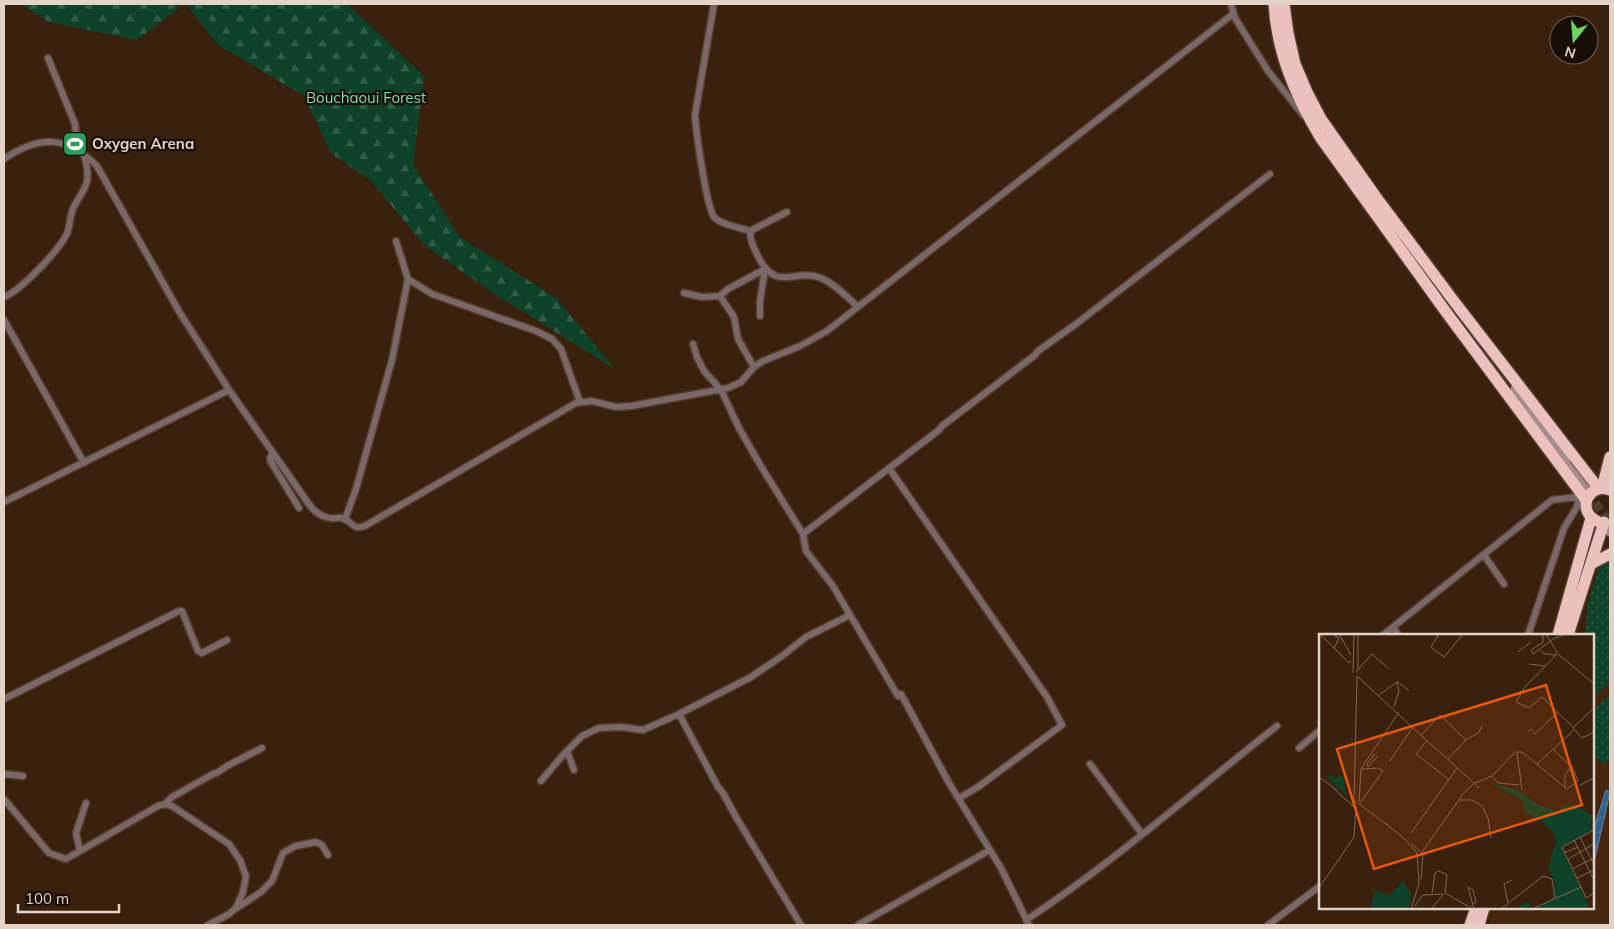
<svg xmlns="http://www.w3.org/2000/svg" width="1614" height="929" font-family="Mulish,sans-serif">
	<style>
		.built { fill: #45270f }
		.grass { fill: url(#grass-dots) }
		.forest { fill: url(#forest-firs) }
		.water { fill: url(#water-waves); stroke: #65829e }
		.lines { fill: none; stroke-linecap: round; stroke-linejoin: round }
		.secondary-tunnel { stroke: #523c2a; stroke-width: 9; stroke-dasharray: 9 4.5; stroke-linecap: butt }
		.street-casing { stroke: #543d2c; stroke-width: 9 }
		.secondary-casing { stroke: #543d2c; stroke-width: 11 }
		.highway-casing { stroke: #543d2c; stroke-width: 14 }
		.street { stroke: #796867; stroke-width: 6 }
		.secondary { stroke: #a78c8b; stroke-width: 9 }
		.highway { stroke: #eac1bf; stroke-width: 11 }
		.labels { text-anchor: middle; stroke-width: 4.5; stroke-linejoin: round; paint-order: stroke }
		.park-label { font-size: 15px; fill: #7ddba4; stroke: #190e06 }
		.poi-label { font-size: 15px; font-weight: bold; fill: #e3d3c7; stroke: #190e06; text-anchor: start }
		.inset-road { fill: none; stroke: #7d6858; stroke-width: 1 }
		.view { fill: #e8590c; fill-opacity: 0.15; stroke: #e8590c; stroke-width: 2.5 }
		.inset-edge { fill: none; stroke: #e3d3c7; stroke-width: 2.5 }
	</style>
	<defs>
		<pattern id="grass-dots" width="8" height="8" patternUnits="userSpaceOnUse" patternTransform="scale(1.25)"><rect width="8" height="8" fill="#0f4329"/><path d="M2 2h.1M6 6h.1" fill="none" stroke="#325d47" stroke-width="1.8" stroke-linecap="round"/></pattern>
		<pattern id="forest-firs" width="22" height="20" patternUnits="userSpaceOnUse" patternTransform="scale(1.25)"><rect width="22" height="20" fill="#0f4329"/><path d="M5 1l3.5 6h-7zM16 11l3.5 6h-7z" fill="#325d47"/></pattern>
		<pattern id="water-waves" width="16" height="10" patternUnits="userSpaceOnUse" patternTransform="scale(1.25)"><rect width="16" height="10" fill="#2f5f8c"/><path d="M0 5q4-4 8 0t8 0" fill="none" stroke="#4d759b"/></pattern>
	</defs>
	<rect width="100%" height="100%" fill="#39210e"/>
	<path class="built" d="M1610,559V925H1489L1494,908H1593V635H1585L1588,603L1599,567Z"/>
	<path class="grass" d="M1610,559V683L1593,696V635H1585L1588,603L1599,567L1602,564Z
		M1610,695V761L1605,763L1593,759V710Z"/>
	<path class="forest" d="M21,4H184L137,40L49,22Z
		M186,4H347L424,76L413,165L460,237L556,298L615,369L499,297L425,246L371,181L331,153L304,96L218,45Z"/>
	<path class="water" d="M1606,790L1610,792L1593,867V831Z"/>
	<g class="lines">
		<path class="secondary-tunnel" d="M1587,492L1610,522"/>
		<defs>
			<path id="street" d="M714,4L695,115C696,131 706,205 714,217C719,224 741,228 750,231L787,212
				M1231,4L1235,18L1268,71L1303,115
				M48,58L75,124L76,135L73,147
				M4,159C40,135 66,135 97,166L180,313L229,390L311,507C318,515 326,519 336,518C339,518 341,517 344,519C354,523 352,530 365,526L576,403L592,401L616,407L631,406L728,388L741,382L754,367L763,361L800,346L827,331L1233,14
				M750,231C750,242 755,250 760,260C778,292 795,268 821,278C835,284 847,297 858,307
				M408,279L432,294L536,331L552,339L561,349L580,402
				M684,293L702,297L720,296L728,289L765,269
				M720,296L734,317L738,339L754,367
				M4,297C20,291 62,248 68,231C70,224 70,216 73,209C77,199 85,191 87,181C89,172 86,163 84,154
				M760,316V301L765,269
				M4,320L84,463
				M693,344L697,357L704,371L721,390L739,428L759,463L803,534L806,551L833,586L898,696
				M273,453L270,458L271,462L299,508
				M889,468L1047,697L1062,725L978,787L959,798
				M4,502L229,390
				M345,519L356,489L392,360L408,279L396,241
				M803,534L939,430L942,426L1035,355L1038,351L1076,324L1270,174
				M1484,555L1504,584
				M1393,627L1398,635
				M1383,635L1552,500L1584,496
				M1528,635L1564,528L1577,507L1579,497
				M901,694L949,783L1001,868L1029,925
				M4,699L179,611H182L198,651L202,653L227,640
				M679,714L718,787L723,793L736,817L801,925
				M1299,748L1320,730
				M567,751L574,770
				M1090,764L1142,834
				M4,774L23,776
				M541,781L563,755L582,736L599,728L621,727L643,730L679,714L751,677L782,656L806,637L850,615
				M4,799L49,853L66,859L158,806L165,804L172,806L229,844L240,860L246,876L243,892L236,908L229,914L208,925
				M165,804L172,797L213,774L218,772L227,766L262,748
				M80,851L76,833L86,803
				M237,908L261,892L272,881L283,853L295,846L316,842L322,845L328,855
				M1026,920C1114,862 1194,791 1277,726
				M858,925L990,850
				M1268,925L1320,886"/>
			<path id="secondary" d="M1515,389L1567,458
				M1559,455L1587,491
				M1605,523L1610,532"/>
			<path id="highway" d="M1274,4C1277,53 1295,95 1320,137L1446,312L1586,500
				M1284,4L1288,33L1295,64L1307,92L1321,119L1376,197L1456,304L1599,489
				M1602,488L1610,457
				M1597,521C1576,511 1588,482 1610,490
				M1591,564L1610,554
				M1558,635L1591,518
				M1568,635L1604,522
				M1470,925L1476,908
				M1479,925L1484,908"/>
		</defs>
		<use href="#street" class="street-casing"/>
		<use href="#secondary" class="secondary-casing"/>
		<use href="#highway" class="highway-casing"/>
		<use href="#street" class="street"/>
		<use href="#secondary" class="secondary"/>
		<use href="#highway" class="highway"/>
	</g>
	<defs>
		<symbol id="stadium-square" viewBox="-11 -11 22 22"><rect x="-9" y="-9" width="18" height="18" rx="4" fill="#2e9e5b" stroke="#190e06"/><path d="M0-5a6.5 5 0 1 0 0 10a6.5 5 0 1 0 0-10ZM-3.5-1.8h7v3.6h-7Z" fill="#fff"/></symbol>
	</defs>
	<g fill-rule="evenodd">
		<use href="#stadium-square" x="61" y="130" width="28" height="28"/>
	</g>
	<g class="labels">
		<g class="park-label">
			<text x="366" y="103">Bouchaoui Forest</text>
		</g>
		<g class="poi-label">
			<text x="92" y="149">Oxygen Arena</text>
		</g>
	</g>
	<g transform="translate(1319 634)">
		<rect width="275" height="275" fill="#39210e"/>
		<path d="M10,140L17,145L24,140L27,161L9,144Z" fill="#0f4329"/>
		<path d="M169,148L199,156L220,171L239,178L244,172L256,171L274,182L271,188L274,196L242,213L271,275H196L209,267L214,275L237,265L234,258L236,249L229,233L237,207L235,199L223,187L206,178L203,166ZM84,247L92,260L90,275H51L56,256L70,262Z" fill="#0f4329"/>
		<path class="inset-road" d="M1,0L30,29L32,27M20,0L32,21M39,0V35M120,0L112,13L125,23L144,0M224,0V8L212,16L214,20L234,5L247,0M227,0L239,20L275,50M15,15L20,4L15,1M221,16L226,20L238,21M199,18L212,8M237,21L206,53L197,68L210,74L223,63L255,94M210,30L226,32M37,38L53,20L70,35M34,39L35,0M38,42L119,117M78,47L90,57M60,61L78,48L80,57L75,73M275,74L254,94L263,104L275,98M209,98L212,95L216,100L239,78M102,101L121,81L147,106M108,106L97,120L130,146M234,115L252,133L246,141V154M120,117L160,154M198,118L203,156M56,120L48,130L49,133L59,122M129,125L147,106L159,99L163,92M70,128L94,93M218,130L255,96M42,135L80,78M173,142L179,149L200,151M0,143L18,156M261,151L275,144M15,155L35,173M140,166H153L163,172L169,184L172,204M37,167L35,171L38,42M40,168L42,135L60,134L64,137L41,169M39,169L85,204L98,219L100,249L92,275M92,199L138,134M261,203L275,231M255,206L275,246M92,209L104,220L102,245M103,218L144,160L154,150L173,142L196,118H203L248,155L259,147L253,132M245,219L259,213M249,225L275,210M253,235L275,224M258,244L275,236M149,253L154,256L157,268L153,270M149,253L155,275M262,253L243,213L275,196M0,254L35,203L37,172M113,259L116,239L120,237L128,241L126,259M126,259L154,275M189,269L185,250L193,246M95,273L104,261L124,260M112,275L124,261M182,275L224,242L233,245L236,264M213,275L262,253L267,264L275,259"/>
		<path class="view" d="M227,51L263,171L55,235L18,115Z"/>
		<rect width="275" height="275" class="inset-edge"/>
	</g>
	<rect width="1614" height="929" fill="none" stroke="#e3d3c7" stroke-width="10"/>
	<g transform="translate(1574 40) rotate(197)"><circle r="24" fill="#190e06" stroke="#6a5d53"/>
	<path d="M0-4L9 19L0 12L-9 19Z" fill="#6dd362"/>
	<text y="-8" font-size="14" font-weight="bold" text-anchor="middle" fill="#e3d3c7">N</text>
	</g>
	<path d="M18 904v8h101v-8" fill="none" stroke="#e3d3c7" stroke-width="2.5"/>
	<text x="25" y="904" font-size="15" fill="#e3d3c7" stroke="#190e06" stroke-width="4" paint-order="stroke">100 m</text>
</svg>
